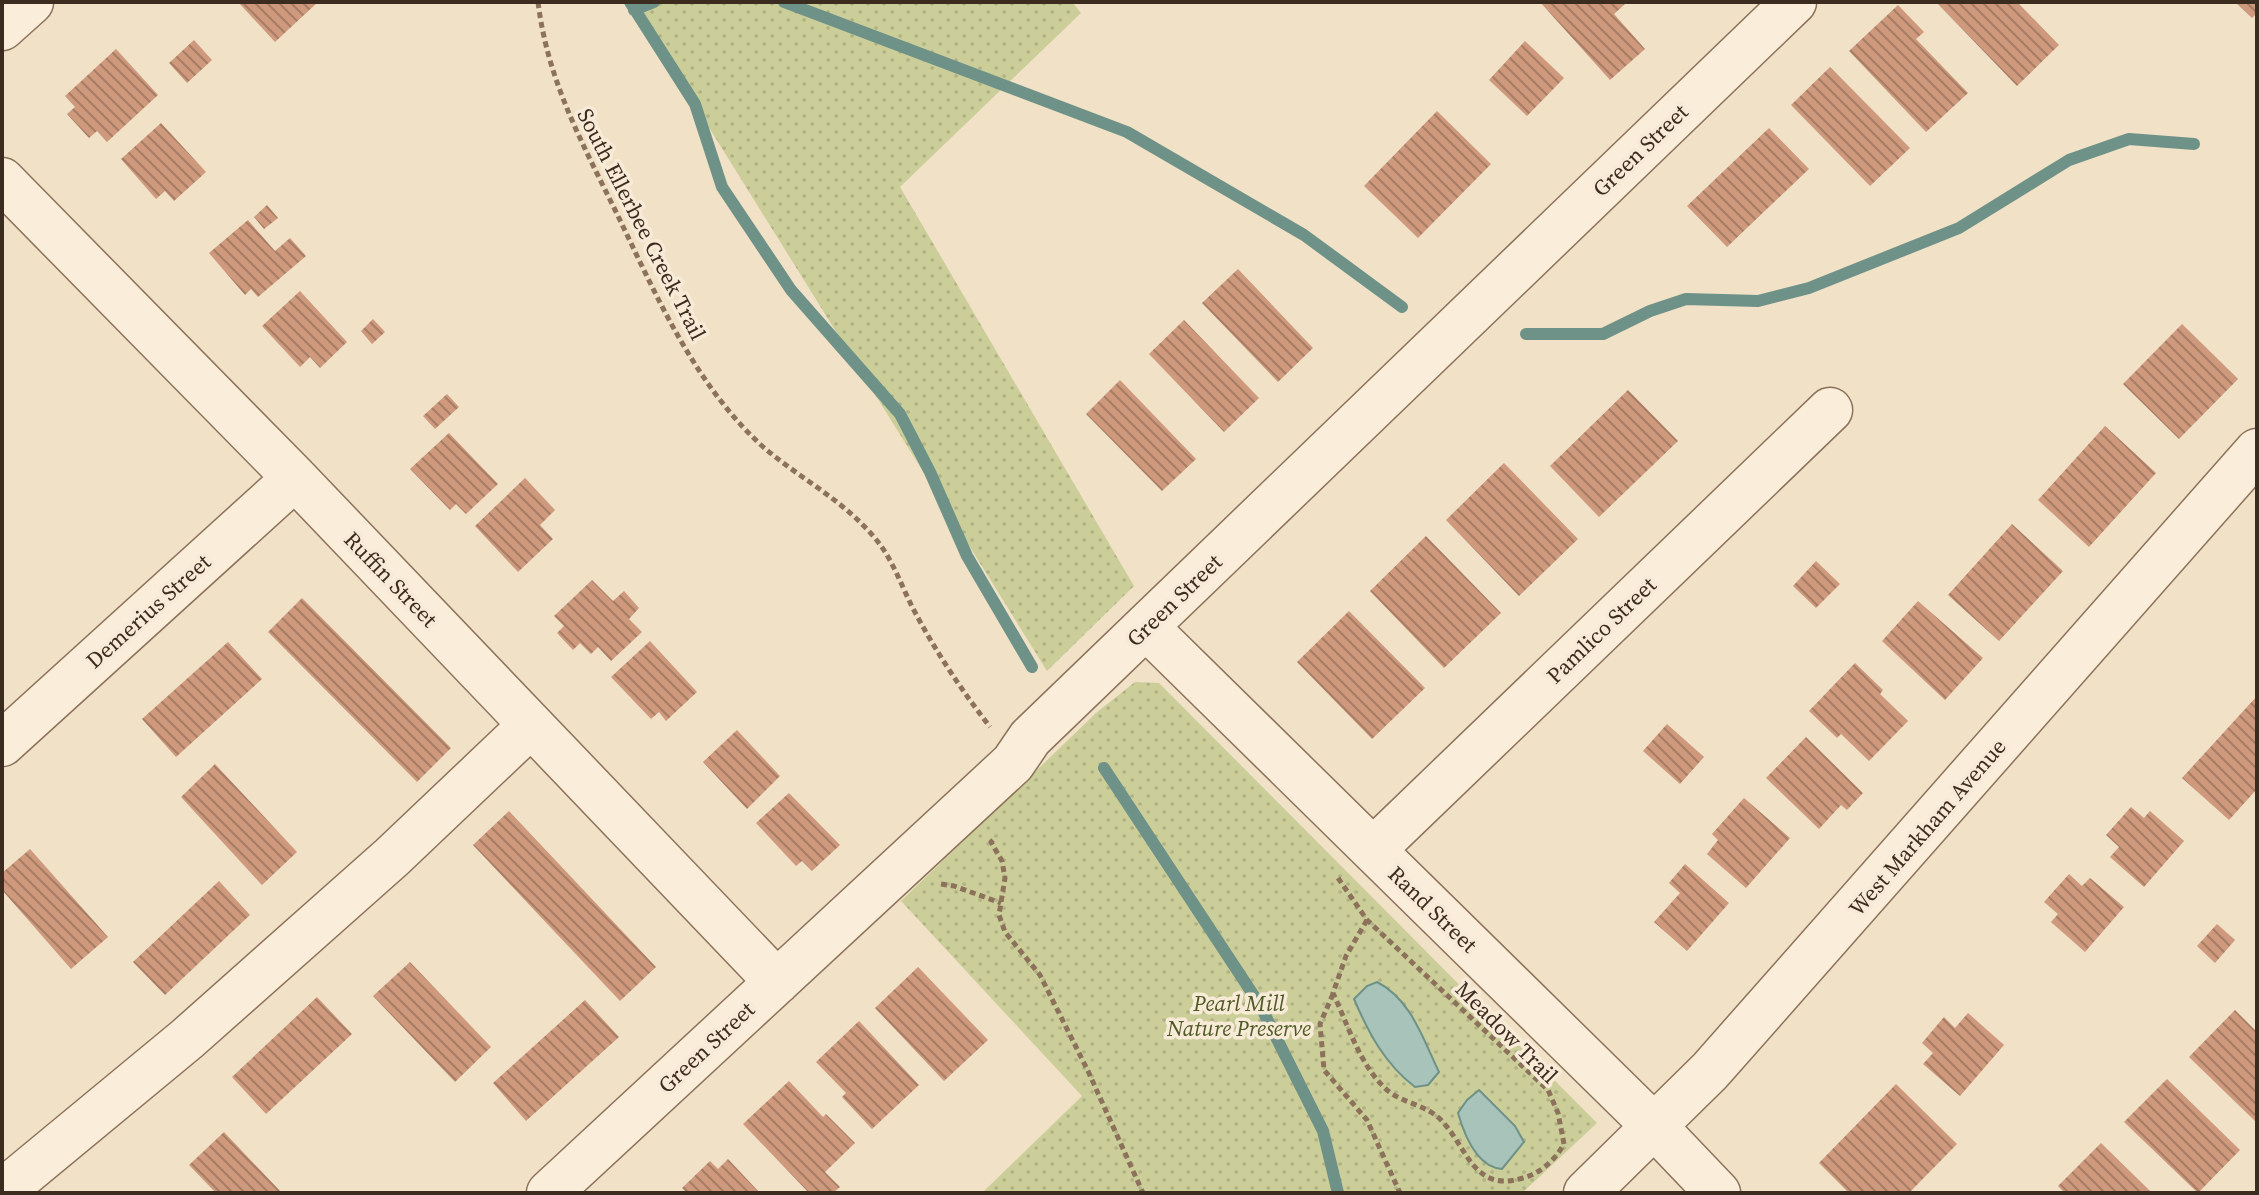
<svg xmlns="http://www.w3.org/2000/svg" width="2259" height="1195" font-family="'Source Serif 4',serif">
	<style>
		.park { fill: url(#park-dots) }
		.water { fill: #a8c3b9; stroke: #6e9287; stroke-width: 2 }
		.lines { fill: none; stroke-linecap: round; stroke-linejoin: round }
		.stream { stroke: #6e9287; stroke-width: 12 }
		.building { fill: url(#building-back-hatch) }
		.minor-casing { stroke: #8c725b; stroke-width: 47 }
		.path { stroke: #8c725b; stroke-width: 5; stroke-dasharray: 6 4; stroke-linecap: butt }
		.minor { stroke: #faeedb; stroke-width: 44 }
		.labels { text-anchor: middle; stroke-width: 7; stroke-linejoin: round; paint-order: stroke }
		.street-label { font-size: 22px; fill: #3c2b1f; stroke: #f7ebd7 }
		.park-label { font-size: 22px; font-style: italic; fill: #4f5926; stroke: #f7ebd7 }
	</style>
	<defs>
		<pattern id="park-dots" width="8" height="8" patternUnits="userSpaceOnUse" patternTransform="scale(2)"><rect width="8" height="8" fill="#ccce9a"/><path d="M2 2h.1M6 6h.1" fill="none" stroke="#b0b184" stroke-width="1.8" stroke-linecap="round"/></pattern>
		<pattern id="building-back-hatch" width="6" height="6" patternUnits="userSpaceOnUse" patternTransform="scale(2)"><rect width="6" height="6" fill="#ce997c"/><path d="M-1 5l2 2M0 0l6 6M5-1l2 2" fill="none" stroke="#a87d65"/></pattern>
	</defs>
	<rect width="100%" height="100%" fill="#f0e1c7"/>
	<path class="park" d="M631,2H1072L1081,13L900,187L1134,586L1047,671Z
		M1135,682L1159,683L1597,1123L1522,1193H982L1082,1096L901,901L1096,713Z"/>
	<path class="water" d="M1377,982C1411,999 1423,1039 1439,1072L1428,1085L1415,1087C1385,1064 1369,1034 1354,999L1367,986Z
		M1479,1090L1515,1126L1524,1142L1502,1169C1477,1167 1464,1134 1458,1113L1467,1100Z"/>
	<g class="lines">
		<path class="stream" d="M630,2L695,104L722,187L791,290L900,414L930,472L967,556L1032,667
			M784,2L1127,132L1304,235L1402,307
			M634,10L654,2
			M1526,334H1603L1650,311L1686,299L1758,301L1809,288L1959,228L2069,160L2129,139L2194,144
			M1104,768L1260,1005L1323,1131L1338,1193"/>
	</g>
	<path class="building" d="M238,2H318L275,42Z
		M1540,2H1623L1625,4L1614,14L1645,49L1610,80Z
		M1936,2H2017L2059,45L2017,86Z
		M2235,2H2257V13L2252,18Z
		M1898,5L1924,32L1916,39L1968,93L1926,132L1849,51Z
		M194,40L212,60L187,83L169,63Z
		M1525,41L1564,78L1527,116L1489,80Z
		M116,49L158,95L107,142L97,131L89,138L67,114L75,107L65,96Z
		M1830,67L1910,148L1870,186L1791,105Z
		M1437,111L1491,164L1418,238L1364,186Z
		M161,123L206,172L174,201L165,191L156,199L121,159Z
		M1769,128L1809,169L1727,247L1687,206Z
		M267,205L278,218L264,229L254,217Z
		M248,220L275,251L290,238L306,256L258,297L251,289L245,295L209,253Z
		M1238,269L1313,348L1278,382L1202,303Z
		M300,291L347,342L320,368L310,357L300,367L262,326Z
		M373,319L385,332L372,344L361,331Z
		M1184,320L1259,398L1224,432L1149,354Z
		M2182,324L2238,379L2179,439L2123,384Z
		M1120,380L1196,459L1162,491L1086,414Z
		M1628,390L1678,441L1599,517L1550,466Z
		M447,394L459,407L435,429L423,416Z
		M2105,426L2156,473L2089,547L2038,500Z
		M449,433L498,484L466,514L456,504L450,510L410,469Z
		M1504,463L1578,539L1519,596L1446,520Z
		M525,478L555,510L540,525L553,539L518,572L475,526Z
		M2012,524L2063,571L1999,641L1948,595Z
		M1426,536L1501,613L1444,668L1370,591Z
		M1816,561L1840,584L1816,608L1793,586Z
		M592,580L613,601L624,591L639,608L629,619L642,632L611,661L598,647L591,654L580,643L573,650L557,633L564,626L554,616Z
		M302,598L451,748L417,782L268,632Z
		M1918,601L1983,658L1945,700L1882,641Z
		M1349,611L1425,688L1372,739L1297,662Z
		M650,641L697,692L666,721L659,712L651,719L611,677Z
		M228,642L262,679L176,757L142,719Z
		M1855,663L1883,690L1880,694L1908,721L1869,761L1841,734L1837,738L1809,711Z
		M2257,696V789L2229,820L2182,778Z
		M1667,724L1704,757L1680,784L1643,751Z
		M737,730L780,776L747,809L703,762Z
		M1806,737L1863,793L1847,810L1841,805L1819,829L1766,778Z
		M215,764L297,852L262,885L181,797Z
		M789,793L840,845L812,871L802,861L796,866L756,823Z
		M1744,798L1790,838L1746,888L1707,854L1718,840L1712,834Z
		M2131,807L2144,818L2150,811L2184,841L2144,887L2110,857L2119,847L2106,835Z
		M509,811L656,967L620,1001L473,845Z
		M30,849L108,937L71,969L2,890V873Z
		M1685,864L1729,903L1687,951L1654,922L1680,893L1669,883Z
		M2069,874L2082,886L2090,878L2124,907L2085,952L2051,922L2058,914L2044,902Z
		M219,881L250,915L165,995L133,962Z
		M2217,924L2235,940L2215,963L2197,946Z
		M410,962L491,1047L455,1082L373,996Z
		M918,967L988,1040L944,1081L875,1008Z
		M317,997L352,1034L266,1114L232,1077Z
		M585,1000L619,1037L526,1121L493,1083Z
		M2235,1010L2257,1032V1123L2189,1057Z
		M1968,1013L2004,1045L1960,1096L1923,1064L1933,1053L1922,1043L1944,1017L1955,1028Z
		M859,1021L919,1085L872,1129L842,1097L846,1093L816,1062Z
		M2167,1079L2240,1150L2198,1193L2124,1122Z
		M789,1081L823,1117L826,1114L855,1143L825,1172L840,1187L833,1193H809L743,1124Z
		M1896,1084L1957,1144L1909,1193H1849L1819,1163Z
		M224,1132L282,1193H216L189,1165Z
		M2101,1143L2152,1193H2065L2058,1186Z
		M728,1159L760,1193H687L682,1188L710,1161L718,1169Z"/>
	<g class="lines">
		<defs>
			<path id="minor" d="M2,28L31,2
				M2,180L295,478L777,982
				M1146,627L1655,1127L1718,1193
				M2,744L295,478
				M1373,850L1830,410
				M2,1192L187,1039L392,857L531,725
				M549,1193L1013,763L1030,738L1794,2
				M1586,1193L1710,1071L2257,451"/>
		</defs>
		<use href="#minor" class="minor-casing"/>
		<path class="path" d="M538,2C548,83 583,144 618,216C657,297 694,383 761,445C797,477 841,498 874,537C894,560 902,589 917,616C938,655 963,692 990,727
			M993,840L991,842L1002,861L1005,878L999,915L1005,932L1040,975L1088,1071L1143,1193
			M1338,878L1367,920L1548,1090L1558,1113L1564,1144C1555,1160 1541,1173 1523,1178C1473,1193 1468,1148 1441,1120C1427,1105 1402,1103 1387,1090C1360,1066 1348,1025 1333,993L1346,956L1367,920
			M941,884L954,886L1001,903
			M1333,994L1320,1024L1324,1070L1367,1120L1400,1193"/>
		<use href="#minor" class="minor"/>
	</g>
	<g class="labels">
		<g class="street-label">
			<text transform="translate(1640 150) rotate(-44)" y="8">Green Street</text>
			<text transform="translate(642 224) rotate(63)" y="8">South Ellerbee Creek Trail</text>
			<text transform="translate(391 579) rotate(46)" y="8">Ruffin Street</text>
			<text transform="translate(1174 600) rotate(-44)" y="8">Green Street</text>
			<text transform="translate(148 611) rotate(-42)" y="8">Demerius Street</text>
			<text transform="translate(1601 630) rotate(-44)" y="8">Pamlico Street</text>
			<text transform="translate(1927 827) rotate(-49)" y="8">West Markham Avenue</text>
			<text transform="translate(1433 909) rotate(44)" y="8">Rand Street</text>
			<text transform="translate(1507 1032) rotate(45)" y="8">Meadow Trail</text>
			<text transform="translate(706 1047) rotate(-43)" y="8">Green Street</text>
		</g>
		<g class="park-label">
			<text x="1239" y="1011">Pearl Mill<tspan x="1239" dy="25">Nature Preserve</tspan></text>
		</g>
	</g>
	<rect width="2259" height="1195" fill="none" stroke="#3c2b1f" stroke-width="8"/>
</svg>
